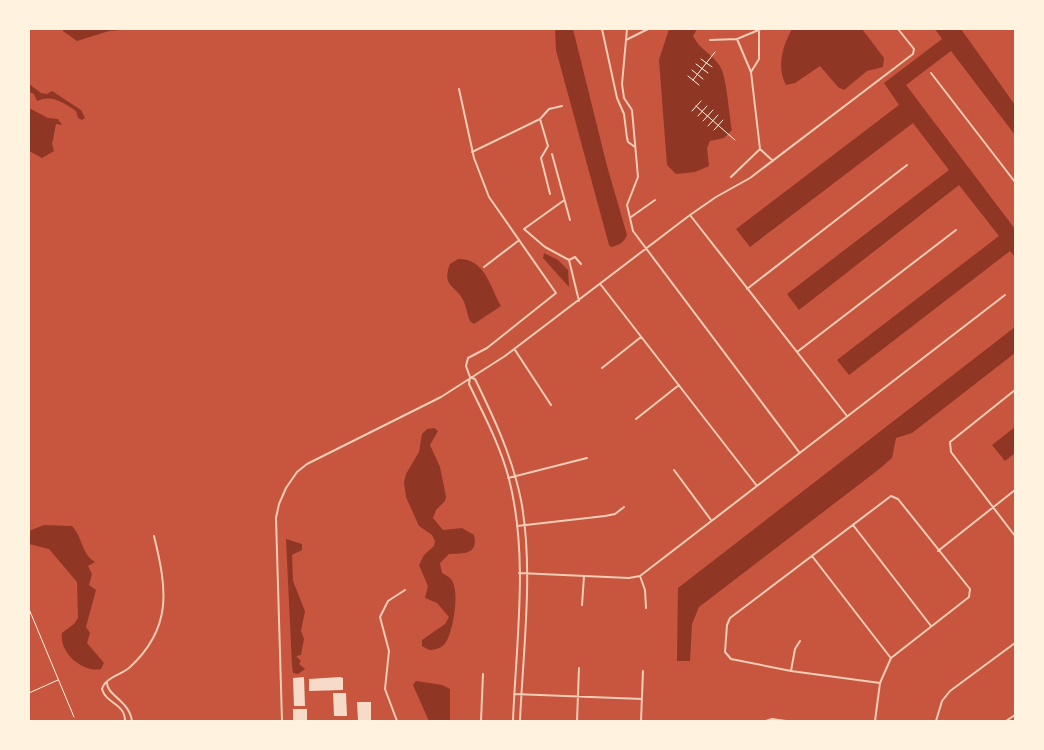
<svg xmlns="http://www.w3.org/2000/svg" width="1044" height="750" font-family="'Sofia Sans Condensed',sans-serif">
	<style>
		.water { fill: #8f3625 }
		.building { fill: #f7dbc8 }
		.lines { fill: none; stroke-linecap: round; stroke-linejoin: round }
		.path { stroke: #fff3e0; stroke-width: 1 }
		.minor { stroke: #f1ccb7; stroke-width: 2 }
	</style>
	<rect width="100%" height="100%" fill="#c8553d"/>
	<path class="water" d="M63,29H132L109,31L77,41L63,31Z
		M555,29H573L607,166L627,235C624,243 619,245 611,247L609,245L556,50Z
		M669,29H697L693,36C699,49 714,55 721,68C727,80 729,116 732,130L724,138L710,141L707,148L709,166L695,172L676,174L667,165L659,60Z
		M792,29H862L884,58L883,67L867,71L844,90L838,87L820,66L795,83L786,85C776,67 783,45 792,29Z
		M935,29H961L1015,105V135L951,51L906,85L1015,229V257L1010,251L849,375L837,360L999,236L959,185L799,310L787,294L949,170L913,123L750,247L736,229L899,105L884,83L942,39Z
		M29,84L41,93L47,94L52,91L81,110L85,118L82,120L78,118L76,111C64,103 52,94 37,101L34,94L29,92Z
		M29,108L48,118L58,119L62,125L56,124L52,144L54,151L42,158L29,151Z
		M544,253L558,260L568,270L569,287L543,258Z
		M458,259C485,258 490,287 501,306L474,324L470,321C467,314 466,304 462,298C453,284 442,286 450,264Z
		M1015,327V353L912,433L896,438L892,458L878,470L699,607L692,624L690,661H677L678,588Z
		M1015,427V453L1005,461L992,445Z
		M434,428L438,431L430,445L440,467L446,497L445,501L436,510L433,518L443,530L462,528L474,535C479,556 461,553 449,554L440,563L442,573C447,576 451,577 453,583C459,595 453,631 446,642C443,648 435,650 429,650L422,646V640L445,624L449,617L437,603L425,598L428,586L419,565L424,555L434,546L435,541L432,535L419,526L406,497L404,482L406,474L419,452L422,434L427,429Z
		M44,525L72,526C82,536 82,555 95,562L88,566L92,574L89,585L96,590L86,627L90,633L87,643L104,663L101,669C83,673 59,653 62,633L74,624L78,618L77,582L49,549L29,544V531Z
		M286,539L302,544V550L292,555L293,581L305,611L301,631L304,639L301,655L296,656L301,661L299,664L305,669L298,674L293,673L292,665Z
		M416,681L442,685L450,689V721H429L413,685Z"/>
	<path class="building" d="M304,677L305,706H294L293,678Z
		M340,677L343,678V690L309,691V679Z
		M333,693H346L347,716H334Z
		M357,702H371V721H358Z
		M293,709H307V721H293Z"/>
	<g class="lines">
		<path class="path" d="M701,59L712,67
			M696,64L708,73
			M692,70L703,79
			M688,76L699,85
			M693,80L715,52
			M696,106L735,140
			M692,111L701,101
			M698,116L707,106
			M703,121L713,110
			M708,126L718,115
			M714,130L723,120
			M29,609L74,717
			M29,693L58,680"/>
		<path class="minor" d="M602,29L617,98L624,114L627,138L628,142L635,147
			M627,29L622,84L624,98L632,110L638,177L627,205L633,231L799,452
			M737,39L751,72L760,149L773,161
			M626,40L648,29
			M710,40L737,39L761,29
			M751,72L759,59V32
			M931,73L1015,182
			M459,89L474,158L489,197L556,293L487,348L468,358L466,366L470,377L469,384C484,415 500,445 509,479C529,557 516,642 513,721
			M540,119L548,146L541,158L550,194
			M472,152L540,119L549,109L562,106
			M552,154L570,220
			M731,177L760,149
			M563,201L524,229L545,247L569,260L579,301
			M690,215L847,416
			M631,217L655,200
			M569,260L575,257L581,264
			M484,267L518,241
			M601,285L757,486
			M747,289L907,165
			M515,350L551,405
			M797,352L956,230
			M602,368L641,337
			M470,377L475,379C494,418 512,456 521,500C534,569 523,651 520,721
			M1015,390L950,442L951,452L1015,536
			M636,419L679,385
			M674,470L711,520
			M508,478L587,458
			M853,525L931,626
			M517,526L605,516L615,514L624,507
			M938,551L1015,490
			M812,556L890,657
			M519,573L629,578L640,576L1005,295
			M640,576L645,590L646,608
			M582,605L584,576
			M791,671L795,649L800,641
			M107,682C106,695 129,700 132,721
			M514,694L642,699
			M125,721C125,703 106,704 102,689C105,678 120,675 129,668C173,628 167,589 154,536
			M282,721L276,518L279,504L286,488L297,472L307,464L441,397L505,356L690,215L716,197L750,178L913,54L914,49L898,29
			M397,721L385,689L389,651L380,617L388,601L405,590
			M481,721L483,674
			M577,721L579,668
			M641,721L643,671
			M766,721L772,719L786,721
			M875,721L880,683L891,658L969,597L970,589L898,499L891,496L730,618L727,625L725,652L731,659L791,671L880,683
			M936,721L942,701L950,691L1015,643
			M1006,721L1015,715"/>
	</g>
	<rect width="1044" height="750" fill="none" stroke="#fff3e0" stroke-width="60"/>
</svg>
